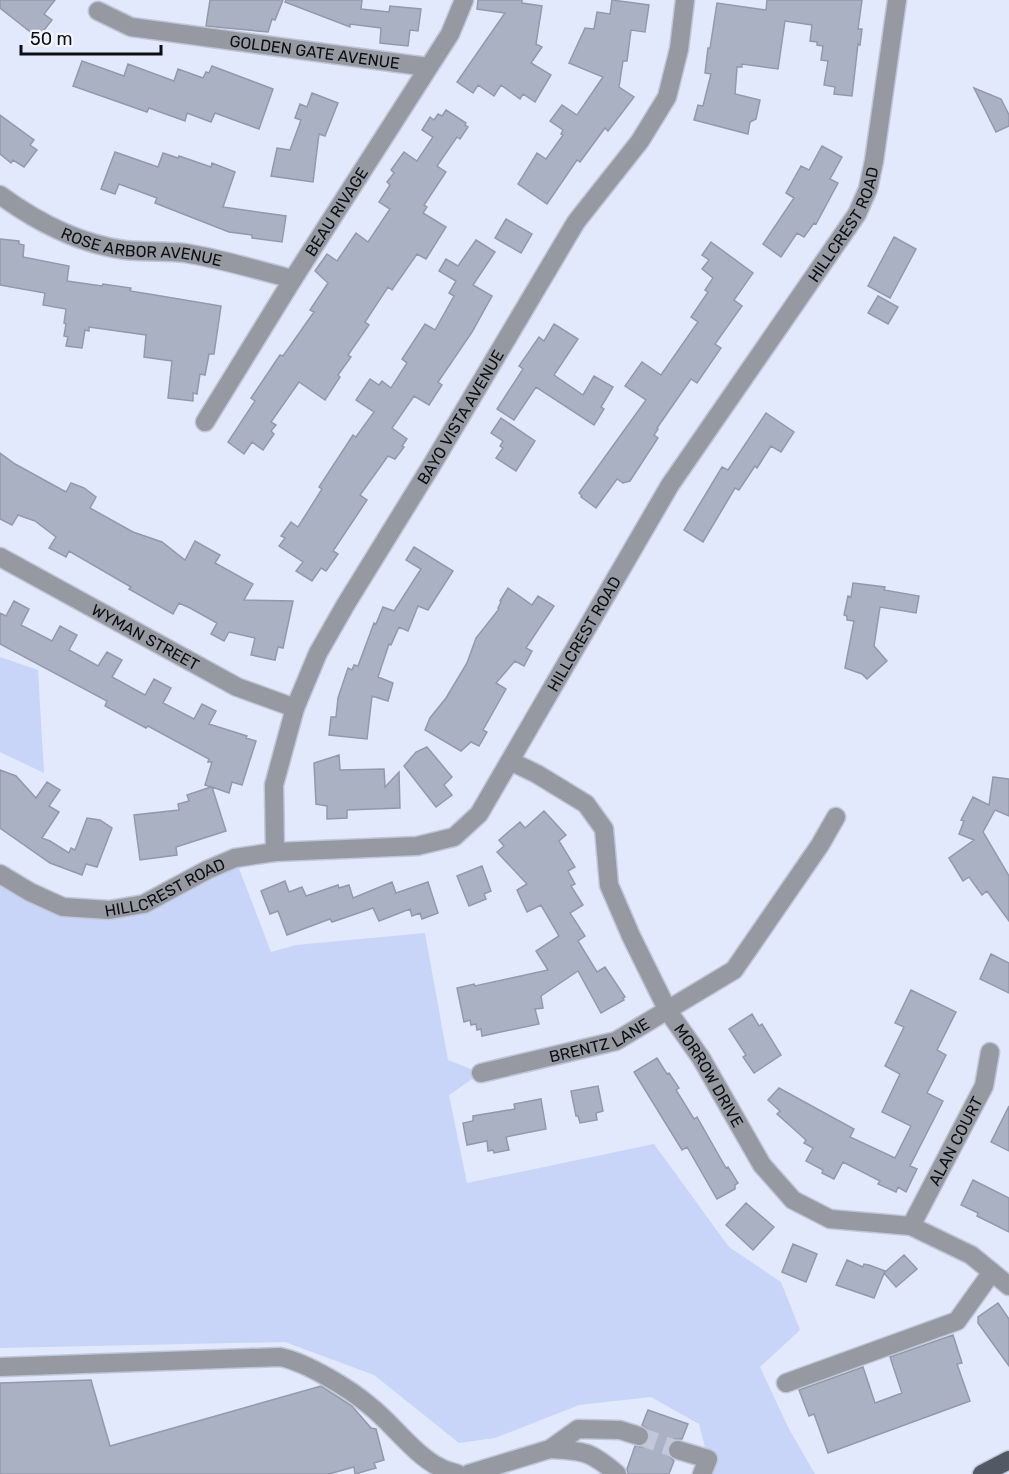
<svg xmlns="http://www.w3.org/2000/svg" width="1009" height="1474" font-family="Rubik,sans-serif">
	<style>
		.green { fill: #c8d5f8 }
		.building { fill: #aab1c3; stroke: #9399ab; stroke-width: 1.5 }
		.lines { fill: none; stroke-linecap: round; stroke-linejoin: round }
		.minor-tunnel { stroke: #c2c8d9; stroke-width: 18; stroke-dasharray: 18 9; stroke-linecap: butt }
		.minor-casing { stroke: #c0c6d7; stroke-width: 21 }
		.major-casing { stroke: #c0c6d7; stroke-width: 21 }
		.minor { stroke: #9699a1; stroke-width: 18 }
		.major { stroke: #535865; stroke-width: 18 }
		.labels { text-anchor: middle; stroke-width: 5; stroke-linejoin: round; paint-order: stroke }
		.street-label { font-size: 16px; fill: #0c0e14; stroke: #f3f6fe }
	</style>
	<rect width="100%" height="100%" fill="#e2e9fc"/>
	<path class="green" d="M0,657L38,670L44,773L0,752Z
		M235,858L271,952L296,945L425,933L448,1060L481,1073L449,1095L467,1183L654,1144L729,1247L781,1282L800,1330L760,1367L789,1429L815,1474H702L708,1459L699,1424L651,1397L579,1405L495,1438L459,1443L374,1375L285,1342L0,1348V874L30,892L109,910Z"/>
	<path class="building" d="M0,0H55L44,14L52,20L38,38L0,8Z
		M210,0H283L275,20L272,19L268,32L206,26Z
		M286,0H362L361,9L389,12L390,6L421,9L418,31L410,30L408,46L380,43L381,28L350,24V27L285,2Z
		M478,0H522V3L542,6L536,44L542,47L531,63L551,75L535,102L523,94L520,99L501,85L494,96L478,85L473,93L457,82L505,13L477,9Z
		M612,0L649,5L645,32L631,30L627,61H623L619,87L634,97L608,131L605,128L580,162L577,160L547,204L518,184L537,153L546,159L563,135L561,134L563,130L550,121L562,105L577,115L603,77L569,63L585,28L594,29L597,12L610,14Z
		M767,0H862L858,29H862L860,45L858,44L852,96L834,94L835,87L824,85L828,61L821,60L823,46L817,45V42L810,41L812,25L785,21L778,69L742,64V67H737L735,94L760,100L756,119L750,122L748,134L694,120L698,105L703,106L711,74L705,73L708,48H710L717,3L766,10Z
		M82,61L124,76L128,64L174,81L178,69L203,78L206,72L209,73L212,66L273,89L259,129L215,113L211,122L187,113L185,121L149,108L147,112L73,86Z
		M974,88L1001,99L1009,115V126L996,132Z
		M312,93L338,103L325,136L319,134L313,182L271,176L277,148L290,150L301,120L295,118L300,104L307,107Z
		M446,110L466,123L465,125L468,127L460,139L457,137L437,166L446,172L424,205L427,207L423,213L446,227L426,259L417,254L392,290L388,287L365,322L369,325L348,355L351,357L338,375L340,377L325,400L299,382L271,422L276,425L271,431L274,434L263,450L252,442L244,454L228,442L255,401L251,398L280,355L283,356L314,312L310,310L328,283L315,271L327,254L337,261L356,233L368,242L390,209L379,202L390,185L387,182L394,173L391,170L404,152L417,161L433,137L422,130L430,117L434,120L438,114L442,116Z
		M0,115L34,140L30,145L37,150L24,167L13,160L11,163L0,154Z
		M822,146L842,157L830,179L838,183L816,224L814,223L804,237L797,233L781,257L763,244L794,198L786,193L801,166L809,170Z
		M115,152L158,167L163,153L178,158L179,156L211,167L212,163L235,172L223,207L286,216L282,242L252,238V235L229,232L155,203L157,198L119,184L115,194L101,189Z
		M506,219L532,234L521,253L495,238Z
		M894,237L916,249L890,298L868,286Z
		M0,239L19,241V244L24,245L23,257L69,266L67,281L102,286L103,284L131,288L130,291L149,294L221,306L214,354H209L205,375L200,374L197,394L193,393V401L168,398L172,361L144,357L146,335L89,327V331L85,330L82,348L66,346L68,337L64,336L66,324L64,323L66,309L43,305L45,293L0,285Z
		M476,240L495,252L473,285L492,296L472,332L438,382L442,385L429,405L414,396L392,428L407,439L402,446L404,447L395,459L388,456L360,495L367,500L333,551L338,554L326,571L321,568L312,581L296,571L303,562L279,546L285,538L281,536L291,522L298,527L322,489L319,487L353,435L356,437L374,412L356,400L370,379L379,385L382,381L391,388L407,363L402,359L425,324L435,330L454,296L449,293L456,281L439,271L446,259L458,266Z
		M711,242L753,273L734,300L742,306L715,344L721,348L697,383L691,379L657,428L658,429L654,435L658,438L630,481L623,483L617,479L596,508L581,497L582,496L579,493L646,400L625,386L642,362L661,375L698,322L691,317L708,292L705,290L713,278L702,269L709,260L702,255Z
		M878,296L898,307L888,324L868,313Z
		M554,324L578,339L554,375L583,395L594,376L613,387L601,407L604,409L594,425L536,387L514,420L497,409L523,369L519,366L539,337L544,341Z
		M766,413L794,432L781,452L771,446L757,468L755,466L739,490L735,488L703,542L684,530L722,467L728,470Z
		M501,418L535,441L516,471L496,458L503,448L500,446L503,441L491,433Z
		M0,453L15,464L66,492L71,483L84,488L96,497L90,508L133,532L162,542L185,560L195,541L220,555L215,563L253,584L244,600L293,601L283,648L278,647L275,660L251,655L255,638L229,632L224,641L211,634L217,623L190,608L179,603L173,614L129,589L131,587L69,551L66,557L49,548L56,537L35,521L18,515L12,525L0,519Z
		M414,547L453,571L428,610L418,606L408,631L399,627L391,645L389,644L378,677L393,683L388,701L372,696L367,739L329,735L331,717H336L338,698L348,668L352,670L354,665L358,666L374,623L376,624L383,607L394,611L421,569L406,560Z
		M853,583L885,587L884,590L919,596L916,613L880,607L874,646L887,661L867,679L862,674L845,668L854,621L847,620V616L844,615L848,596L851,597Z
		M508,588L532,605L538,596L554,606L526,648L532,651L524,666L515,661L496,683L506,689L483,730L487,732L479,746L471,742L461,751L425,730L430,718L446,698L467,663L476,638L499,609L498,608L501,602L500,601Z
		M14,601L29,609L21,625L52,641L60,626L77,635L69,650L98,666L107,652L122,660L112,677L145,695L154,679L171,688L163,703L194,719L202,704L216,711L209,724L247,736L246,738L256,741L242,785L232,782L229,793L212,787L226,831L176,847L177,855L140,860L134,815L179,810L178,804L189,801L187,795L211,787L205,785L212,762H208L209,759L148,726L146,728L105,706L107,701L0,644V613L6,616Z
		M427,747L452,777L444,785L452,795L436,807L404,766L416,752Z
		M339,755L340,770L384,769L385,787L399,772L400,808L347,810V818L327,819V806L316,804L314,763Z
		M0,770L16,776L36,798L47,782L60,790L49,806L59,812L42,838L50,841L69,853L71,848L75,850L87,818L100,820L112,828L97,867L86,864L82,875L50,863L0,828Z
		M993,777L1009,779V816L995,810L983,832L1009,876V921L987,891L982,895L969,877L963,881L949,858L974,840L959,834L964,821L961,820L973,797L989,805Z
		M544,811L566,835L559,841L575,867L568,871L575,884L571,886L583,905L570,913L585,936L578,941L597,972L605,967L625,997L623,998L624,1000L601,1013L578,971L541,996L543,1008L535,1009L539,1024L482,1036L481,1029L477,1030L476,1024L471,1025L470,1020L464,1022L457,988L474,984L475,986L548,970L536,951L559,936L541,905L527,912L517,890L527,884L497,852L504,846L499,840L520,822L525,828Z
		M482,866L491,891L484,894L486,899L469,906L457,876Z
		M285,881L289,892L302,887L306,896L338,885L339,888L349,885L353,898L392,882L396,893L428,882L438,913L422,919L420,913L412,916L410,909L379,921L373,908L332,922L330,919L287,935L278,911L270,914L261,891Z
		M991,954L1009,963V993L980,979Z
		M911,990L956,1012L937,1050L946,1055L927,1093L943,1101L910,1166L917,1169L906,1192L898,1187L896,1192L878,1184L880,1181L843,1162L834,1179L822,1173L823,1170L806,1161L813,1148L804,1143L806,1140L777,1114L780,1111L768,1100L779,1088L854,1129L850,1137L895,1158L911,1126L882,1112L900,1074L885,1066L904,1027L895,1023Z
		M752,1014L759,1026L762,1024L781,1055L754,1073L743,1057L746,1055L729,1029Z
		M657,1058L667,1074L669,1073L679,1088L676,1090L694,1119L697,1117L726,1168L728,1167L738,1183L735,1185V1189L717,1199L687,1147L682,1150L634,1072Z
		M598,1086L603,1111L596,1113L597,1120L580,1123L578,1116H576L571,1091Z
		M541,1099L546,1129L506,1137L509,1150L494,1153L493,1150L488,1151L487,1141L467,1145L463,1123L473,1121V1116L515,1109L514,1104Z
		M1009,1106V1151L991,1142Z
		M973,1180L1009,1198V1232L977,1216L978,1213L961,1205Z
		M746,1203L774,1227L753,1250L726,1225Z
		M793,1244L817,1254L806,1282L782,1272Z
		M904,1255L917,1269L896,1287L884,1273Z
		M847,1260L863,1267L864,1264L869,1265L885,1271L874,1298L836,1285Z
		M998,1303L1009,1319V1366L978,1323V1317Z
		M953,1335L962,1363L957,1364L970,1401L828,1453L814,1414L809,1416L799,1390L863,1367L875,1403L902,1393L890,1357Z
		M91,1380L110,1446L321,1386L352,1406L371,1428L376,1429L384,1460L374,1463L376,1468L355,1474L354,1467L329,1474H0V1383Z
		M648,1410L688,1424L682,1439H675L667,1446V1453L674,1461L669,1474H628L627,1469L635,1446L642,1447L649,1440L650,1433L642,1425Z"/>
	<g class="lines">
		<path class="minor-tunnel" d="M639,1436L678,1450"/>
		<defs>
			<g id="minor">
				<path id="s1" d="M98,11L131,27L428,67"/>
				<path id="s2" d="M0,195C37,222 79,244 125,250C145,252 165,251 185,253C222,259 257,270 293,279"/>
				<path id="s3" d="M205,422L293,279L450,34L464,0"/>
				<path id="s4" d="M0,557L237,687L295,708"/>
				<path id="s5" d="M510,761L537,774L586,804L604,829L609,885L631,936L668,1011L701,1058L762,1165L793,1200L830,1219L911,1226L971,1255L1009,1286"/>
				<path id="s6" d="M275,852L274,785L295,708L318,653L346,604L433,463L576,222L640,141L667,97L679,49L685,0"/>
				<path id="s7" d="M0,874L30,892L63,907L109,910L144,904L207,870L235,858L275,852L417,846L454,837L479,814L670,485L857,214L868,189L874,161L897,0"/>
				<path id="s8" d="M481,1073L616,1041L734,970L820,845L836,817"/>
				<path id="s9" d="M911,1226L984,1086L990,1052"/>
				<path d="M0,1367L280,1357C306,1362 350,1389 370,1406C393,1424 415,1456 441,1468C446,1471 453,1472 458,1474"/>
				<path d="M786,1383L957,1321L992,1272"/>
				<path d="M678,1450L708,1459L702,1474"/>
				<path d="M468,1474L550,1449"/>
				<path d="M617,1474C590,1451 585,1451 550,1449L578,1429L620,1430L639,1436"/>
			</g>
			<path id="major" d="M982,1474L1009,1460"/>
		</defs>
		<use href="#minor" class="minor-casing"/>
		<use href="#major" class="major-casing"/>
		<use href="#minor" class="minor"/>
		<use href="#major" class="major"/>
	</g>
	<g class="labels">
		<g class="street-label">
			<text dy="6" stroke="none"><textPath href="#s1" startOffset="222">GOLDEN GATE AVENUE</textPath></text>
			<text dy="6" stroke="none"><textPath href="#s3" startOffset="248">BEAU RIVAGE</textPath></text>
			<text dy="6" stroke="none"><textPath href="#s7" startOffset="1204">HILLCREST ROAD</textPath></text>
			<text dy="6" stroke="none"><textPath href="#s2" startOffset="154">ROSE ARBOR AVENUE</textPath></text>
			<text dy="6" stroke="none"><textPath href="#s6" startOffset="482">BAYO VISTA AVENUE</textPath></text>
			<text dy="6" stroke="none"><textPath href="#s7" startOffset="718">HILLCREST ROAD</textPath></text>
			<text dy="6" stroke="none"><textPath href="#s4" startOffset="166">WYMAN STREET</textPath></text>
			<text dy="6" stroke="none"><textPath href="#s7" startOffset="178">HILLCREST ROAD</textPath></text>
			<text dy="6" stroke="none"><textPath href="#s8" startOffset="123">BRENTZ LANE</textPath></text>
			<text dy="6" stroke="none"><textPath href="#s5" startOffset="390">MORROW DRIVE</textPath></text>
			<text dy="6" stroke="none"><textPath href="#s9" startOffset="96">ALAN COURT</textPath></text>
		</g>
	</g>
	<path d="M21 45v9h140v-9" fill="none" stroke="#0c0e14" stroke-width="3"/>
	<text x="30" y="45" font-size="18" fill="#0c0e14" stroke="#f3f6fe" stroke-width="4.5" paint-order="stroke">50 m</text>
</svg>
